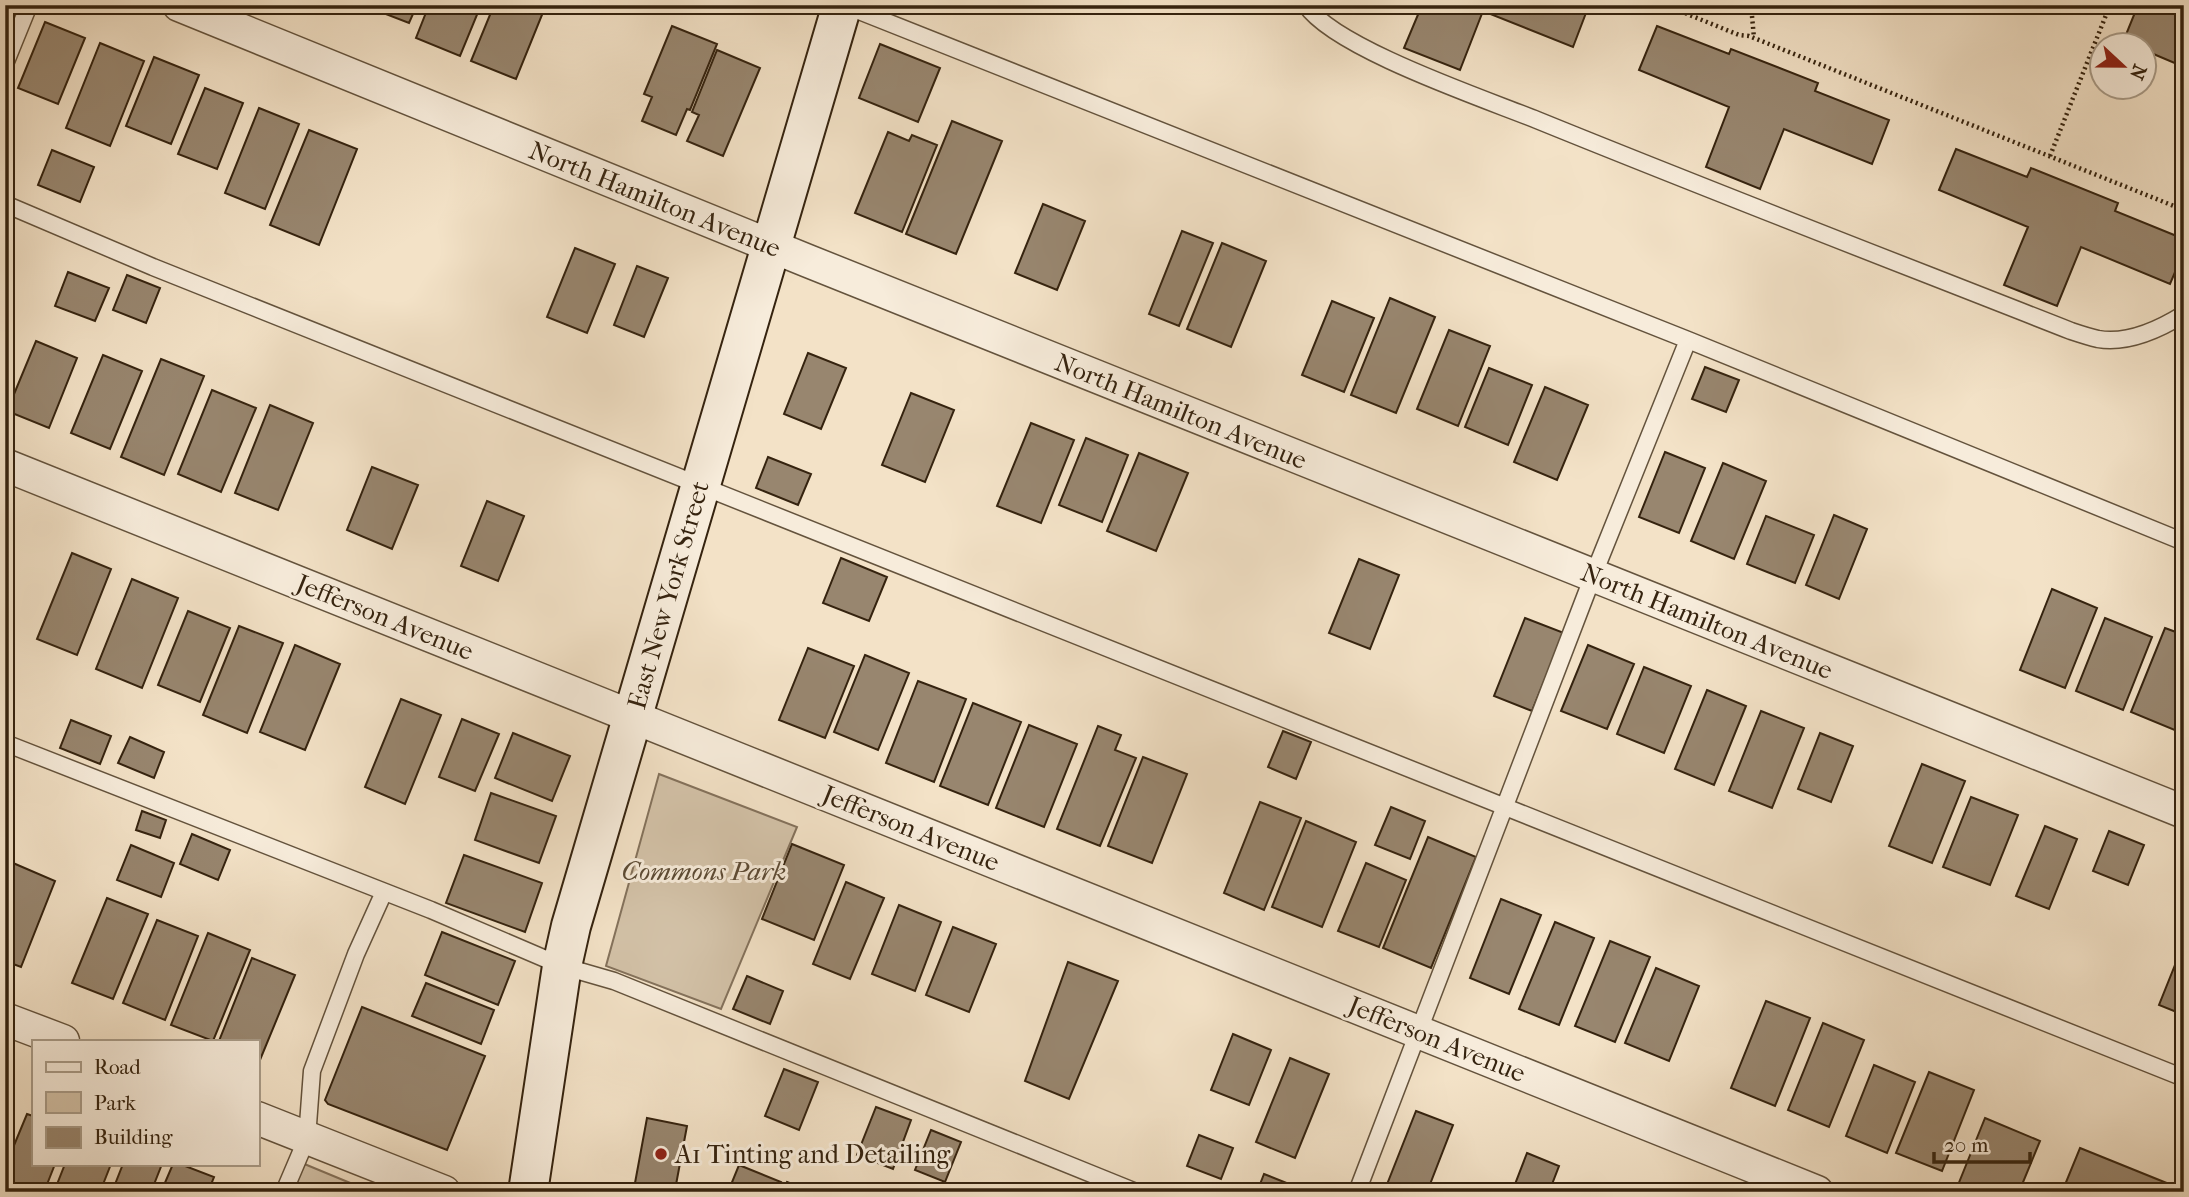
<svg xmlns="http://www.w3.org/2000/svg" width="2189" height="1197" font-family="'IM FELL French Canon',serif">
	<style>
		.green { fill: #d3c2a8; stroke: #84725c; stroke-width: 2 }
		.building { fill: #98866f; stroke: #35230f; stroke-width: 2 }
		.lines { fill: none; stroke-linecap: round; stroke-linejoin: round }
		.lane-casing { stroke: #64533d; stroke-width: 19 }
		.street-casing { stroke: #64533d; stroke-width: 35 }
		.secondary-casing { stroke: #35230f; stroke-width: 42 }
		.path { stroke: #35230f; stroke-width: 4.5; stroke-dasharray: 2 3.5; stroke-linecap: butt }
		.lane { stroke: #f7ecdb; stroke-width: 16 }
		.street { stroke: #f7ecdb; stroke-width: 32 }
		.secondary { stroke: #f7ecdb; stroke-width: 38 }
		.poi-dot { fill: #8f2418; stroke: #f7ecdb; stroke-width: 2.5 }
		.labels { text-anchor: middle; stroke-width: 6; stroke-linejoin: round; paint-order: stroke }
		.street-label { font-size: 26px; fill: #35230f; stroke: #f7ecdb }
		.park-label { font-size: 26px; font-style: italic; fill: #5c4b35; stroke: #f7ecdb }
		.poi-label { font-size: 26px; fill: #35230f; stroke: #f7ecdb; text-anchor: start }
	</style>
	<rect width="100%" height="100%" fill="#f3e2c7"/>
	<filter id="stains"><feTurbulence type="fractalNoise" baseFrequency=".00286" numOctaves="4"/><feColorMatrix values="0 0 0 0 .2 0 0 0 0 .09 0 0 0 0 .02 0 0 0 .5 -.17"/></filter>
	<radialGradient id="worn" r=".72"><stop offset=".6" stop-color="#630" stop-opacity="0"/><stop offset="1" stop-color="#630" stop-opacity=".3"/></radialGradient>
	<path class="green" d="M659,774L797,827L721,1009L606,966Z
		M302,1163L372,1192H291Z"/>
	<path class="building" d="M371,5H417L409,23L370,8Z
		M429,5H481L460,56L416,38Z
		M494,5H546L516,79L471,61Z
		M1422,5H1589L1573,47L1483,11L1460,70L1404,48Z
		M2138,5H2184V67L2144,50V46H2131L2123,42Z
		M45,22L85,38L58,104L18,88Z
		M672,26L717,44L690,110L687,109L676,135L642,121L652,97L644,94Z
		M1657,26L1729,54L1731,49L1818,83L1815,91L1889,120L1872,164L1784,129L1760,189L1706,167L1729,107L1639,70Z
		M100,43L144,61L110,146L66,128Z
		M880,44L940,68L918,122L859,98Z
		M717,50L760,68L723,156L687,141L699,115L692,112Z
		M154,57L199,75L171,144L126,126Z
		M205,88L243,103L217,169L178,154Z
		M259,108L299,124L265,209L225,193Z
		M952,121L1002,141L956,254L906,234Z
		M309,130L357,149L319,245L270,225Z
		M888,132L909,141L912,135L937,145L902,232L855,213Z
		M1956,149L2027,177L2031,168L2118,203L2115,211L2184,239V251L2170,284L2081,247L2057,306L2004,285L2028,227L1939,190Z
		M52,150L94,167L80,202L38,185Z
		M1043,204L1085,221L1057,290L1015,273Z
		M1182,231L1213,243L1179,326L1149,314Z
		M1222,243L1266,261L1231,347L1187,329Z
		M575,248L615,264L587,333L547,317Z
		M637,266L668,278L644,337L614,325Z
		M68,272L109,288L95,321L55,306Z
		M127,275L160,288L146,323L113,310Z
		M1390,298L1435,317L1396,413L1351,395Z
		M1332,301L1374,318L1344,392L1302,375Z
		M1449,330L1490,346L1458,426L1417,409Z
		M36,341L77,358L49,428L7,411Z
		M808,353L846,368L821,429L784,414Z
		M103,355L142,371L110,449L71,433Z
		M161,359L204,376L164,475L121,457Z
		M1705,367L1739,380L1726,412L1692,399Z
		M1489,368L1532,385L1508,445L1465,427Z
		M1545,387L1588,405L1557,480L1514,462Z
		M212,390L256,408L221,492L178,474Z
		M911,393L954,410L925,482L882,465Z
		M270,405L313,423L278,510L235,493Z
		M1031,423L1074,440L1041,523L997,506Z
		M1086,438L1128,455L1102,522L1059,505Z
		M1665,452L1705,468L1679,533L1639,517Z
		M1139,453L1188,473L1156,551L1107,531Z
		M768,457L811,474L798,505L756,488Z
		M1723,463L1766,481L1734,559L1691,541Z
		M372,467L418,485L392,549L347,530Z
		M487,501L524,516L498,581L461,566Z
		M1834,515L1867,529L1839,599L1806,585Z
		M1766,516L1814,535L1795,583L1747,564Z
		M72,553L111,569L77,655L37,639Z
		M841,558L887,577L869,621L823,603Z
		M1359,559L1399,575L1370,649L1329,633Z
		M132,579L178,598L142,688L96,669Z
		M2052,589L2097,608L2065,688L2020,670Z
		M188,611L230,628L200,702L158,685Z
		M1525,618L1564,633L1532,711L1494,696Z
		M2105,618L2152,637L2123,710L2076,691Z
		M239,626L283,643L247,733L203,715Z
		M2165,628L2184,635V715L2177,731L2131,712Z
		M295,645L340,664L305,750L260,732Z
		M1588,645L1634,664L1607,729L1561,711Z
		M808,648L854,666L825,738L779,720Z
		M865,655L909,673L878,750L834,732Z
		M1644,667L1691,686L1664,753L1617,734Z
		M918,681L966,699L934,782L886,763Z
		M1707,690L1746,706L1714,785L1675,769Z
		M401,699L441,715L405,804L365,787Z
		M973,703L1021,722L988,805L940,786Z
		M1761,711L1804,728L1772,808L1729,791Z
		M462,719L499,734L475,791L439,777Z
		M71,720L111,736L100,764L60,748Z
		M1029,725L1077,744L1044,827L996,808Z
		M1098,726L1121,735L1115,750L1136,758L1100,846L1057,829Z
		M1283,731L1311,742L1296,779L1268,767Z
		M513,733L570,756L552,801L495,778Z
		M1820,733L1853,746L1831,802L1798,789Z
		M130,737L164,752L154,778L118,763Z
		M1143,757L1187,774L1152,863L1108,846Z
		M1922,764L1965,781L1932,863L1889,846Z
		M491,793L556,816L539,863L475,840Z
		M1971,797L2018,815L1990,885L1943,867Z
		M1260,802L1301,818L1264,910L1224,893Z
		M1391,807L1425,821L1410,859L1375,845Z
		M142,811L166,820L160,838L136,830Z
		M1306,821L1356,842L1322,927L1272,907Z
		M2045,826L2077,839L2049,909L2016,896Z
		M2109,831L2144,845L2128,885L2093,871Z
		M192,834L230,850L218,880L180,864Z
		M1428,837L1476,857L1431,968L1383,948Z
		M792,844L844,865L814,940L762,919Z
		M131,845L174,863L161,897L117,880Z
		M464,855L542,883L525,932L446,903Z
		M13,863L55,881L21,967L5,961V882Z
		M1366,863L1406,880L1379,947L1338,931Z
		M846,882L884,898L850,979L813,964Z
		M107,898L148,914L113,999L72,983Z
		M1501,899L1541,915L1509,994L1470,978Z
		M899,905L941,922L915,991L872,974Z
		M157,920L198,936L165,1020L123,1003Z
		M1555,922L1594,938L1559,1025L1519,1009Z
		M953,927L996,944L969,1012L926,995Z
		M442,932L515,961L498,1005L425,975Z
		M208,933L250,950L213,1041L171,1025Z
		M1610,941L1650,957L1615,1042L1575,1026Z
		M252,958L295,975L260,1060L257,1059V1041H219Z
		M2177,960L2184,963V1015L2159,1005Z
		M1068,962L1118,981L1069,1099L1025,1081Z
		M1656,968L1699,986L1669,1061L1625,1043Z
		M747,976L783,991L770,1024L733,1009Z
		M426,983L494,1010L481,1044L412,1016Z
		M1766,1001L1810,1018L1775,1106L1731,1088Z
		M362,1007L485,1056L447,1150L328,1104L325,1100Z
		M1823,1023L1864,1040L1829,1127L1788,1110Z
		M1233,1034L1271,1050L1249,1105L1211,1090Z
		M1290,1058L1329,1074L1295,1158L1256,1142Z
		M1874,1065L1915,1082L1887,1153L1846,1136Z
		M784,1069L818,1082L799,1130L765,1116Z
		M1929,1072L1974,1090L1942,1171L1896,1153Z
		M876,1107L911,1120L893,1169L857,1155Z
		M1416,1111L1453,1125L1427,1192H1384Z
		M27,1114L33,1116V1164H55L44,1192H7L5,1167Z
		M647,1118L687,1126L675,1190L635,1183Z
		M1985,1118L2040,1141L2019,1192L1956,1190Z
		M931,1130L961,1142L945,1182L915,1170Z
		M1199,1135L1233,1148L1221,1179L1187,1166Z
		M2080,1148L2184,1190V1192H2062Z
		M1527,1153L1559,1166L1549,1192H1512Z
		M65,1164H111L100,1192H54Z
		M123,1164H162L151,1192H112Z
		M173,1164H180L214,1177L208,1192H161Z
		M739,1165L781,1182L777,1192H728Z
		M1264,1174L1309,1192H1257Z
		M787,1182L812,1192H784Z"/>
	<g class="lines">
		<defs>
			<path id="lane" d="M844,5L1688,340L2184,542
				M1306,5C1334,48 1485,99 1537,120C1714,192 1893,261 2071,331C2080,334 2089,337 2098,339C2127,344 2160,329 2184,314
				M5,64L29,5
				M5,204L153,267L2184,1078
				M5,743L431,910L562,966L614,981L1136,1192
				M284,1192L307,1138L312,1071L356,954L384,892
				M1357,1192L1593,576L1688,340"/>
			<path id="street" d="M179,5L808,261L2184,812
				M5,465L1817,1192
				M5,1019L63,1041
				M257,1118L444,1192"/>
			<path id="secondary" d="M528,1192L562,966L571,926L842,5"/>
		</defs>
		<use href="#lane" class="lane-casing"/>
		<use href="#street" class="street-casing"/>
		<use href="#secondary" class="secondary-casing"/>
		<path class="path" d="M1665,5L1739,35L1749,36L2184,210
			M1751,5L1754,38
			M2050,156L2110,5"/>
		<use href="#lane" class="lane"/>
		<use href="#street" class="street"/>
		<use href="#secondary" class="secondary"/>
	</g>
	<circle class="poi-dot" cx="661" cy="1154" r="7"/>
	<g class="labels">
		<g class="street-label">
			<text transform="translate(655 199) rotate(22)" y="9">North Hamilton Avenue</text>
			<text transform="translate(1181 411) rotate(22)" y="9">North Hamilton Avenue</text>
			<text transform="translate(668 595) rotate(-74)" y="9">East New York Street</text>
			<text transform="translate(385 617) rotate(22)" y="9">Jefferson Avenue</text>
			<text transform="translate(1707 621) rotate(22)" y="9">North Hamilton Avenue</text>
			<text transform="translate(911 828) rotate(22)" y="9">Jefferson Avenue</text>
			<text transform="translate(1437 1039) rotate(22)" y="9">Jefferson Avenue</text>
		</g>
		<g class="park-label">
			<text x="704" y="880">Commons Park</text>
		</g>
		<g class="poi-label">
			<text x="675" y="1163">A1 Tinting and Detailing</text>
		</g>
	</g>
	<rect width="2189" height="1197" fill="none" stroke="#f3e2c7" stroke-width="28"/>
	<rect x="7" y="7" width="2175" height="1183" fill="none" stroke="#35230f" stroke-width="3.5"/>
	<rect x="14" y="14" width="2161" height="1169" fill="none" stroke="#35230f" stroke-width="2"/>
	<rect x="32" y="1040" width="228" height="126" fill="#f7ecdb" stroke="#a99c89" stroke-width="2"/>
	<rect x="46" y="1062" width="35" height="10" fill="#f7ecdb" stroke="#a99c89" stroke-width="2"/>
	<text x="94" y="1074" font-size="21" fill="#35230f">Road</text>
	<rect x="46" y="1092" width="35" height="21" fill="#d3c2a8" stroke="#a99c89" stroke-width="2"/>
	<text x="94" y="1110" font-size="21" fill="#35230f">Park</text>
	<rect x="46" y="1127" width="35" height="21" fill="#98866f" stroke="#a99c89" stroke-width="2"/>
	<text x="94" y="1144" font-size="21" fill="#35230f">Building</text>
	<g transform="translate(2123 66) rotate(112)"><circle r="33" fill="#f7ecdb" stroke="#a99c89" stroke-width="2"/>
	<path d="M0-5L12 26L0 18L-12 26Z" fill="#8f2418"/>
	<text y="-10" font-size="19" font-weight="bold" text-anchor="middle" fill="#35230f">N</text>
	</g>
	<path d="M1934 1152v10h96v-10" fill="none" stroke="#35230f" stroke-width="3.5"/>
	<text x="1944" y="1152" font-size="21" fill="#35230f" stroke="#f7ecdb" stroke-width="5" paint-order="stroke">20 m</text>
	<rect width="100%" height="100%" filter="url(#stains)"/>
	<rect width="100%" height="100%" fill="url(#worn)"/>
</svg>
